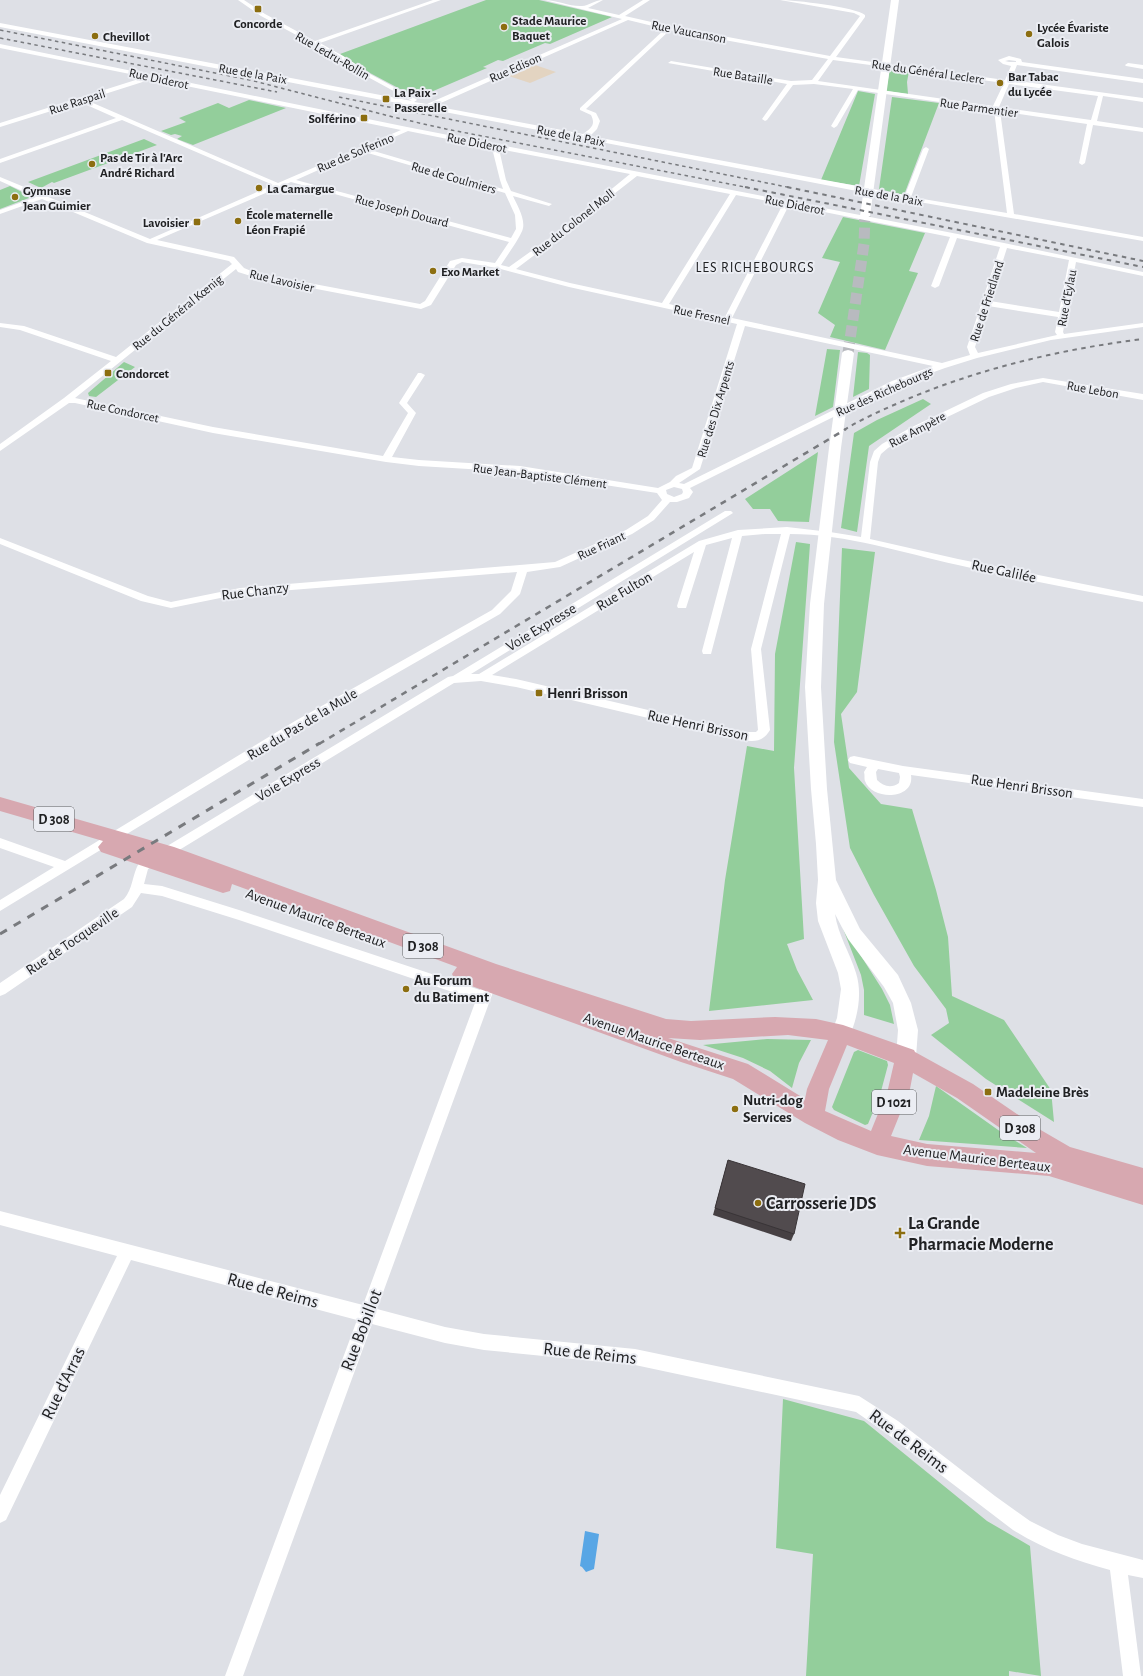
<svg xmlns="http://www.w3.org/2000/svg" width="1143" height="1676" font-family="'Alegreya Sans',sans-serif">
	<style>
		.industrial { fill: #e3d4c1 }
		.green { fill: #93ce9b }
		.water { fill: #58a6e5 }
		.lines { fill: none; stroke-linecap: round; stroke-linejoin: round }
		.secondary-tunnel { stroke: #b8babf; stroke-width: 11; stroke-dasharray: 11 5.5; stroke-linecap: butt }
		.street { fill: #fff; fill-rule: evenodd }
		.secondary { fill: #fff; fill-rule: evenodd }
		.primary { fill: #d7a8b0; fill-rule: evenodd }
		.rail-far3 { stroke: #787a7e; stroke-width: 1.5; stroke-dasharray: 3.5 3.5; stroke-linecap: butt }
		.rail-far2 { stroke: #787a7e; stroke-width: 2; stroke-dasharray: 4.5 4.5; stroke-linecap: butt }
		.rail-far1 { stroke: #787a7e; stroke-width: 2.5; stroke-dasharray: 6 6; stroke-linecap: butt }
		.rail { stroke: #787a7e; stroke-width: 3; stroke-dasharray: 8 8; stroke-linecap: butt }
		.wall { fill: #464043 }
		.building { fill: #514b4e; stroke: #393437 }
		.poi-dot { fill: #8c6e10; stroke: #ebedf3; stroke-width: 1.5 }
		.labels { text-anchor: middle; stroke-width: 4; stroke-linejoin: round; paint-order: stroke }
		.far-poi-label { font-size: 13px; font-weight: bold; fill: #202123; stroke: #ebedf3; text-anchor: start }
		.far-street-label { font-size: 13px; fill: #202123; stroke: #ebedf3 }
		.far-quarter-label { font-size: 14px; letter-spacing: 1px; fill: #202123; stroke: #ebedf3 }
		.shield { fill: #ebedf3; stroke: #5d5e61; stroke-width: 1 }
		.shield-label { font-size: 14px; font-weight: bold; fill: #202123 }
		.street-label { font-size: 15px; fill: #202123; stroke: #ebedf3 }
		.poi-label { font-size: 15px; font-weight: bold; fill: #202123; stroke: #ebedf3; text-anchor: start }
		.near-poi-label { font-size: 18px; font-weight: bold; fill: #202123; stroke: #ebedf3; text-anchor: start }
		.near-street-label { font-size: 18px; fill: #202123; stroke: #ebedf3 }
	</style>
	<rect width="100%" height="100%" fill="#dee0e6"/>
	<path class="industrial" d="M529,63L556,72L530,83L503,74Z"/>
	<path class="green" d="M486,0H539L612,17L550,44L545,43L503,61L498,60L483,67L487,68L417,98L370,73L340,54Z
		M890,68L909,71L907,82L908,94L886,91Z
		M858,91L875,94L859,186L821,180Z
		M892,97L939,103L904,195L879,189Z
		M249,100L286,108L193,145L177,139L182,136L175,134L171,135L161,131L186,122L179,118L218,103L229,108Z
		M144,139L157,145L54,183L52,182L41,188L28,182Z
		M10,186L30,196L29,198L0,209V190Z
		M843,217L925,233L909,271L918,273L885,350L830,337L835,325L818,313L840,262L822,258Z
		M827,349L840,350L833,407L815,416Z
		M858,352L867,353L870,355L869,389L853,397Z
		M124,362L135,367L96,397L89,396L88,393Z
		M923,399L931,404L869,446L857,532L841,528L854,433L877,420Z
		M818,452L809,522L778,521L770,509H753L745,499Z
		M796,542L810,544L794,768L804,939L787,944L797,970L813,1000L709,1011L725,880L747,746L774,751L775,654Z
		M842,548L875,552L857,692L841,714L849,768L881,804L912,809L936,890L948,937L952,996L1004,1020L1051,1090L1054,1122L986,1079L931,1035L949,1023L946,1009L914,966L874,895L850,848L834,742Z
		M842,926L882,989L890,1005L894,1024L864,1015V990L861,975Z
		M767,1039L811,1040L799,1063L792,1088L770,1071L743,1058L703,1045Z
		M858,1050L887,1061L888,1065L880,1095L868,1124L865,1125L834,1110L832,1107L854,1052Z
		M936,1086L1001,1132L1027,1148L919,1140L929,1116Z
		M783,1399L864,1421L987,1521L1030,1546L1041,1676L1009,1671V1676H806L813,1554L776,1548Z"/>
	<path class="water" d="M585,1531L599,1534L594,1569L586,1572L582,1567L580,1566Z"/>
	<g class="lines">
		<path class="secondary-tunnel" d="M848,353L864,244L865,216"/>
		<path class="street" d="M238,0H244L265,14L315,41L433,0H441L320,43L343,56L370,74L416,99L417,100L414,102L427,104L622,19L544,0C557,0 571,7 582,6C589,6 594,0 603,0L588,8L619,15L643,0H650L625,16L669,26L830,56L860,16L854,13L780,0C794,0 856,7 865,15V17L836,57L1005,80L1011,66L1003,64L998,60L1009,56L1021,59L1022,62L1143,79V83L1017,65L1011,80L1143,98V102L1103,96L1097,121L1143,128V132L1093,125L1085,163L1082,165L1079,163L1087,124L1000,111L1014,214L1143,237V241L862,192L0,27V23L412,101L366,76L339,58L261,16ZM628,20L665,29L580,108V110L591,115C596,125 591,128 583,134L434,106ZM670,30L828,59L812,80L791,81L671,61L668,63L787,84L762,119L765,121L767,120L793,85L814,84L853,89L831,126L834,128L837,126L858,90L994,110L1007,213L911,197L929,149L926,147L923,149L905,195L590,136L597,129L600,121L596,113L586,109ZM833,60L1004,83L993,106L818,81ZM1009,60L1016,61V62H1009L1005,61ZM1009,84L1098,96L1091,120L999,107Z
			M0,44L407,127L1004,243L1143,272V276L1076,262L1063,332L1064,334L1143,323V327L1051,340L977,358L945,368L898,385L690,488L693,492L689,498L677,502H670L654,520L632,534L560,567L527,572L520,594L500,614L303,727L0,911V900L54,867L0,848V838L65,861L295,721L492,610L511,591L517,572L240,594L171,608L141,601L0,544V538L148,596L171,602L240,588L555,562L626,530L648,516L662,500L657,493L520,472L419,466L386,462L213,433L75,403H69L0,451V444L64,398L111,361L20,330L0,327V323L24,326L116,357L232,264L229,261L147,243L42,199L0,214V210L36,197L0,181V177L150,239L273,185L122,120L0,163V159L116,118L80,102L0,127V123L145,77L0,48ZM152,79L401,130L278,183L86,100ZM408,131L492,148L500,180L503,189L367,149ZM499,149L630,174L565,227L509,267L501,265C506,257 522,235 523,228C525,218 517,205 513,196L549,206L552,204L511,191L506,180ZM361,151L505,193L515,215L516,229L511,238L296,180ZM637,176L730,194L662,303L570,283L516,269L569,229ZM291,182L509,242L495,263L462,258L450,261L425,301L420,304L256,273L244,268L234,257L157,240ZM736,195L783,204L725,317L669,304ZM789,205L950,237L931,286L935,288L939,286L957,238L1000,247L967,347L970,355L942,363L732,318ZM1007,248L1069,260L1059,312L990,301ZM462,262L497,268L569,287L737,324L692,468L676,476L670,482L658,488L520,466L419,460L392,457L416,413L407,403L425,375L421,373H418L399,403L408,413L383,456L213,427L75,398L236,269L238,272L254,277L421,309L431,305L456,265ZM988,306L1058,317L1055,332L1057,335L978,353L975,347ZM745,326L933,366L892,381L684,484L679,483L700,469ZM674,487L682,489L683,492L682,494L674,497L667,494L666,490Z
			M1128,63L1143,65V69L1126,66L1125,65Z
			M1043,378L1143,394V400L1043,382L1016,388L989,397L916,432L888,448L881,454L878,462L870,539L958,559L1143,596V602C1081,590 1019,579 958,565C903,553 847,534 790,534L761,649L770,730C763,742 754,742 742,740L516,687L481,681L454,683L148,869L144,884L162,886L239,910L480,990L484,980L489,978L494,980L496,984L377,1309L445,1327L484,1334L635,1349L859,1396L898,1421L995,1496L1030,1521L1058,1535L1082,1544L1143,1560V1578L1128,1575L1141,1676H1123L1110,1570C1076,1561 1043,1549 1013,1530L886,1433L856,1412L635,1365L484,1350L445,1343L372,1324L243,1676H225L357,1320L131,1260L6,1520L0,1523V1495L117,1256L0,1225V1211L363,1305L476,1000L239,920L162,896L141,893L132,907L5,994L0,996V983L124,899C133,889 132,875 139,863L448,677L453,676L725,511H731L733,513L471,674H479L699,541L738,530L787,527L830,532L861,537L870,462L874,451L882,444L910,428L983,393L1011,384ZM765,534H781L751,649L758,730L756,732H742L516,679L492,675L694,552L677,606L678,608H686L706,545L732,538L702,651L703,654H711L742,536Z
			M854,756L903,766L1143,799V807L911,775C915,800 872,801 865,781C864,779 865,775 864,772L867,767L850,763L848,760L850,757ZM878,769L899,773L900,777L899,783C891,789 883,786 877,780L876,772Z"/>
		<path class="secondary" d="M891,0H899L870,216L865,219L860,216Z
			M848,350L852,351L854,353L841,448L824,604L821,687L827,789L836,880L860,929L898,975L911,1003L918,1030L916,1057L913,1063L906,1066L899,1063L896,1057L898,1030L893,1003L884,987L848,939L835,914C838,935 850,953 856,973C863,995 857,1020 848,1040L841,1042L834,1040L831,1034L837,1018L841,989L838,973L818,921L816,903L818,880L816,844L811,789L805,687L810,604L829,448L842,353L844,351Z"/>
		<path class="primary" d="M0,797L174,847L496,964L666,1019L691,1021L775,1017L816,1019L843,1025L914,1050L915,1052L973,1084L1039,1129L1070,1147L1143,1168V1205L1049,1176L927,1166L877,1155L838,1140L805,1123L733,1079L681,1062L455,980L452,974L457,967L232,884L230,891L223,893L101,852L98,847L103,841L0,811ZM788,1035L828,1040L807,1089L805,1099L748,1064L668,1038L700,1040ZM847,1045L894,1063L888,1089L871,1131L825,1111L829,1089ZM913,1073L957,1098L1036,1153L927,1144L891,1136L910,1089Z"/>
		<path class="rail-far3" d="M0,30L250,80L393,117L446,129L750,188
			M0,38L277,92
			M339,97L792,188"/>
		<path class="rail-far2" d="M745,187L1143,267
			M787,187L1143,261
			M844,430C865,417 887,408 910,398C985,367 1063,349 1143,339"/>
		<path class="rail-far1" d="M319,744L846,429"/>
		<path class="rail" d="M0,934L320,743"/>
	</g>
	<path class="wall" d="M728,1160L794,1234L791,1241L713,1215Z"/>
	<path class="building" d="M728,1160L805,1184L794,1234L715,1208Z"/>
	<g class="poi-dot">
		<rect x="254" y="5" width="8" height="8" rx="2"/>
		<circle cx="504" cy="27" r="4"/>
		<circle cx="1029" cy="34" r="4"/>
		<circle cx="95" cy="36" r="4"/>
		<circle cx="1000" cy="83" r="4"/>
		<rect x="382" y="95" width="8" height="8" rx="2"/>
		<rect x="360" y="114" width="8" height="8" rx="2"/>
		<circle cx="92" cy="164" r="4"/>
		<circle cx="259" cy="188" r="4"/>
		<circle cx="15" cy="197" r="4"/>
		<circle cx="238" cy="221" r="4"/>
		<rect x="193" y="218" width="8" height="8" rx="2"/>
		<circle cx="433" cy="271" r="4"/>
		<rect x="104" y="369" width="8" height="8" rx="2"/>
		<rect x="535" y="689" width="8" height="8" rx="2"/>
		<circle cx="406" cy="989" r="4"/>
		<rect x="984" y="1088" width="8" height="8" rx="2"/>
		<circle cx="735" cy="1109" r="4"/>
		<circle cx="758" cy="1203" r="4"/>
		<path d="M898 1227h4v4h4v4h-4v4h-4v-4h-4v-4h4z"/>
	</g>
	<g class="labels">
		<g class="far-poi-label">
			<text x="512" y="25">Stade Maurice<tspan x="512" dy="15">Baquet</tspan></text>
			<text x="258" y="28" text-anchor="middle">Concorde</text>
			<text x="1037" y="32">Lycée Évariste<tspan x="1037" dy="15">Galois</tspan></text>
			<text x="103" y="41">Chevillot</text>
			<text x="1008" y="81">Bar Tabac<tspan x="1008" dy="15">du Lycée</tspan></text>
			<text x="394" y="97">La Paix -<tspan x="394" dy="15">Passerelle</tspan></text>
			<text x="356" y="123" text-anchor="end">Solférino</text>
			<text x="100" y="162">Pas de Tir à l'Arc<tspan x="100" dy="15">André Richard</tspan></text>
			<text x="267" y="193">La Camargue</text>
			<text x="23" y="195">Gymnase<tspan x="23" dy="15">Jean Guimier</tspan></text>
			<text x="246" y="219">École maternelle<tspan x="246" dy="15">Léon Frapié</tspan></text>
			<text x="189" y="227" text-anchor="end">Lavoisier</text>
			<text x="441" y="276">Exo Market</text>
			<text x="116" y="378">Condorcet</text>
		</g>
		<g class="far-street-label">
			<text transform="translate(689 31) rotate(11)" y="5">Rue Vaucanson</text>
			<text transform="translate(333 55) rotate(30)" y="5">Rue Ledru-Rollin</text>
			<text transform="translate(515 67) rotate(-24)" y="5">Rue Edison</text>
			<text transform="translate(928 71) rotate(8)" y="5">Rue du Général Leclerc</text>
			<text transform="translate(253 73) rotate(10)" y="5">Rue de la Paix</text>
			<text transform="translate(743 75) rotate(9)" y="5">Rue Bataille</text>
			<text transform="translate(159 78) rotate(12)" y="5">Rue Diderot</text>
			<text transform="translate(77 101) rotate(-18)" y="5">Rue Raspail</text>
			<text transform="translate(979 107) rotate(8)" y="5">Rue Parmentier</text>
			<text transform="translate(571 135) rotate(11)" y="5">Rue de la Paix</text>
			<text transform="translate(477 142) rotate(11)" y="5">Rue Diderot</text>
			<text transform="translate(355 152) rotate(-23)" y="5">Rue de Solferino</text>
			<text transform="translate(454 177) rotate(16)" y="5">Rue de Coulmiers</text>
			<text transform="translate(889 195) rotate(10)" y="5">Rue de la Paix</text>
			<text transform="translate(795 204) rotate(11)" y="5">Rue Diderot</text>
			<text transform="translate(402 210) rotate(15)" y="5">Rue Joseph Douard</text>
			<text transform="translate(573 222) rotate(-38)" y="5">Rue du Colonel Moll</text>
			<text transform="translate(282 280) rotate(13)" y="5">Rue Lavoisier</text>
			<text transform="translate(1066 298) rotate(-79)" y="5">Rue d'Eylau</text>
			<text transform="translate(986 301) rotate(-72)" y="5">Rue de Friedland</text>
			<text transform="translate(177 312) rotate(-39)" y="5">Rue du Général Kœnig</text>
			<text transform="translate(702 314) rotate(12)" y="5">Rue Fresnel</text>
			<text transform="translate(1093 389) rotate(10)" y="5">Rue Lebon</text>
			<text transform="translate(884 391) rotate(-24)" y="5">Rue des Richebourgs</text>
			<text transform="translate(715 409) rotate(-73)" y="5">Rue des Dix Arpents</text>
			<text transform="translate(123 410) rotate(12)" y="5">Rue Condorcet</text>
			<text transform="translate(917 429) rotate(-28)" y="5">Rue Ampère</text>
			<text transform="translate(540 475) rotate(7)" y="5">Rue Jean-Baptiste Clément</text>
			<text transform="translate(601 545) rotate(-25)" y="5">Rue Friant</text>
		</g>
		<g class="far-quarter-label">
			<text x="755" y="272">LES RICHEBOURGS</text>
		</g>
		<g class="shield">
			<rect x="34" y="807" width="40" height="24" rx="3"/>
			<rect x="403" y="934" width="40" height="24" rx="3"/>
			<rect x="872" y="1090" width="44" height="24" rx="3"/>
			<rect x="1000" y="1116" width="40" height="24" rx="3"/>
		</g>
		<g class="shield-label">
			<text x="54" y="824">D 308</text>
			<text x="423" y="951">D 308</text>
			<text x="894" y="1107">D 1021</text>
			<text x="1020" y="1133">D 308</text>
		</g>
		<g class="street-label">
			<text transform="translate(1004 571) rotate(12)" y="5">Rue Galilée</text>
			<text transform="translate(255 591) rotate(-7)" y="5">Rue Chanzy</text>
			<text transform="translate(624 591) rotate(-31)" y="5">Rue Fulton</text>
			<text transform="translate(541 627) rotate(-31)" y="5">Voie Expresse</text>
			<text transform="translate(302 724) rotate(-31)" y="5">Rue du Pas de la Mule</text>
			<text transform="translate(698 725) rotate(12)" y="5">Rue Henri Brisson</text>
			<text transform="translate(288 779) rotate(-31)" y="5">Voie Express</text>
			<text transform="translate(1022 786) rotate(8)" y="5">Rue Henri Brisson</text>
			<text transform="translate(316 918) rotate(20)" y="5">Avenue Maurice Berteaux</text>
			<text transform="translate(72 941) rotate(-34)" y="5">Rue de Tocqueville</text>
			<text transform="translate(654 1041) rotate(19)" y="5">Avenue Maurice Berteaux</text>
			<text transform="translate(977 1158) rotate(7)" y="5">Avenue Maurice Berteaux</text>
		</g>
		<g class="poi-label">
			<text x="547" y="698">Henri Brisson</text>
			<text x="414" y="985">Au Forum<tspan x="414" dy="17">du Batiment</tspan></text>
			<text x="996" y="1097">Madeleine Brès</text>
			<text x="743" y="1105">Nutri-dog<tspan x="743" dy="17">Services</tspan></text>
		</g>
		<g class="near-poi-label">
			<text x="766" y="1209">Carrosserie JDS</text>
			<text x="908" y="1229">La Grande<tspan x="908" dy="21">Pharmacie Moderne</tspan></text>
		</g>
		<g class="near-street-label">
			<text transform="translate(273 1290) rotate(15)" y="6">Rue de Reims</text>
			<text transform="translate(361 1330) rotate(-69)" y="6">Rue Bobillot</text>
			<text transform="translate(590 1353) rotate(6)" y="6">Rue de Reims</text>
			<text transform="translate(63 1383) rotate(-64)" y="6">Rue d'Arras</text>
			<text transform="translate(909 1441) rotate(37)" y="6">Rue de Reims</text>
		</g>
	</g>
</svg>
